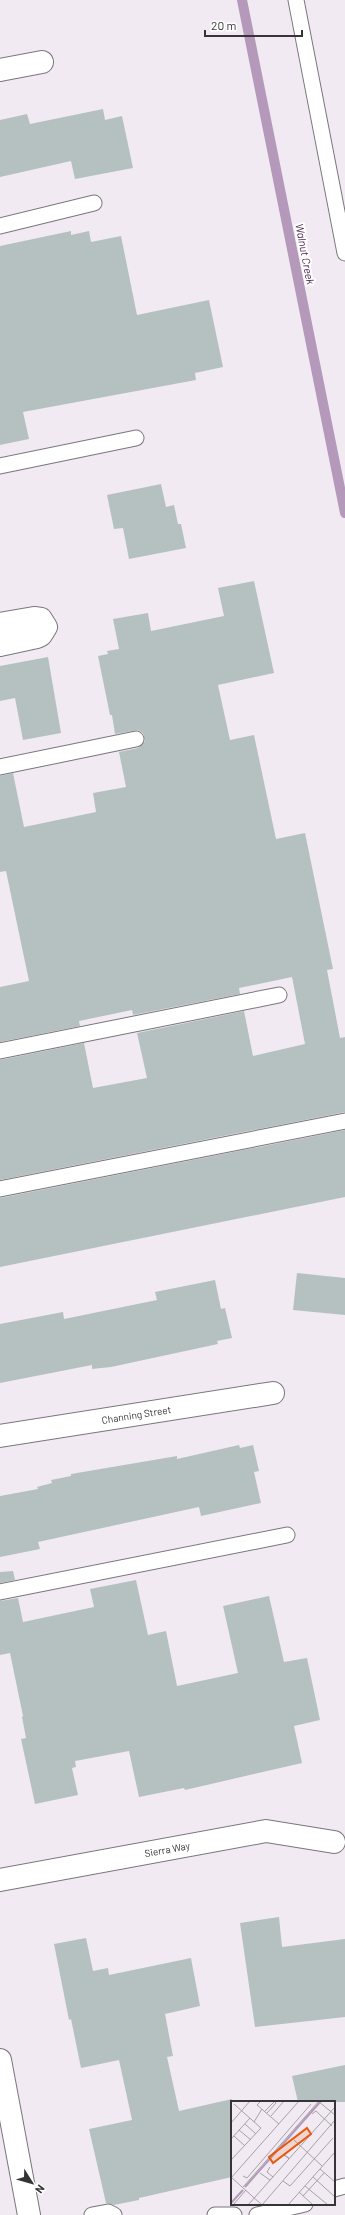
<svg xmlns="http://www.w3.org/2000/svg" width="345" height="2215" font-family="Barlow,sans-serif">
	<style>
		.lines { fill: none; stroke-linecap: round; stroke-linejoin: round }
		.stream { stroke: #b499ba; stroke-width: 10 }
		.building { fill: #b5c1c1 }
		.service-casing { stroke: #7b757d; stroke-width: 17 }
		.minor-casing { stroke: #7b757d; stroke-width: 24 }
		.service { stroke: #fff; stroke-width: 15 }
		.minor { stroke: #fff; stroke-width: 22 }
		.labels { text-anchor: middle; stroke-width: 4; stroke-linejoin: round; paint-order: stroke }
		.street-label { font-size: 10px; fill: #363437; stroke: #fff }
		.water-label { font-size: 11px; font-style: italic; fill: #4c2854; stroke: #fff }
		.inset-river { fill: none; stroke: #b499ba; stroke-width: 2 }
		.inset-road { fill: none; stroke: #a6a1a7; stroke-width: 1 }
		.view { fill: #e8590c; fill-opacity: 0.15; stroke: #e8590c; stroke-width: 2 }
		.inset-edge { fill: none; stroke: #363437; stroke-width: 2 }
	</style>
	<rect width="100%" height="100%" fill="#f1eaf2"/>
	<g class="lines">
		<path class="stream" d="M242,0L345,513"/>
	</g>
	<path class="building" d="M103,109L105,120L122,116L133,168L75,179L71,161L0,177V120L27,114L30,124Z
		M71,231V235L89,231L91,242L121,236L137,315L209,300L223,367L195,373L196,380L23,412L29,439L0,445V246Z
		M161,484L166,507L174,505L178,524H181L186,548L129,559L123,528L114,529L107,495Z
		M254,581L274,673L218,685L230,740L254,735L276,839L305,833L333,969L327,970L340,1038L345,1037V1112L0,1180V1060L84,1043L93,1088L147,1078L137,1033L244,1011L253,1056L305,1044L292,977L239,988L240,994L133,1015L132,1010L79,1021L80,1026L0,1042V987L29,981L6,871L0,872V776L13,773L24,827L96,812L93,793L126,787L119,752L138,748L145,741L143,733L138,730L115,734L112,715H110L98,656L108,654L107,651L119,649L113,619L148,613L151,631L224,616L218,588Z
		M48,657L61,733L23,740L15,698L0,701V666Z
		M345,1130V1197L0,1267V1198Z
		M297,1273L345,1278V1315L293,1310Z
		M215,1280L221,1309L225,1308L232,1338L217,1341L218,1344L111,1367L92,1369V1365L0,1383V1324L63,1312L64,1319L157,1300L155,1292Z
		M239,1445L240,1448L253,1445L259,1471L254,1472L261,1503L201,1516L199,1507L38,1542L40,1549L0,1557V1496L38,1489L37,1487L52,1483L51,1480L71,1476V1474L177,1456V1459Z
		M13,1571L15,1580L0,1583V1572Z
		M136,1580L148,1635L166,1631L177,1686L238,1673L223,1606L269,1596L284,1662L307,1658L320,1720L294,1726L302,1763L185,1790L184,1788L139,1797L129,1751L75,1761L76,1767L72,1768L78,1795L35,1804L21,1739L26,1738L22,1717L23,1716L10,1653L0,1655V1601L18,1598L23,1622L94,1607L90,1589Z
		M279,1917L282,1947L345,1939V2017L255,2027L240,1923Z
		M86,1938L93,1971L108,1968L109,1975L191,1958L200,2006L165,2014L173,2056L167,2057L179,2111L232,2099V2177L139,2198V2200L114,2205L106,2203L89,2129L132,2120L119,2060L81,2068L71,2019L69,2020L54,1944Z
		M345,2065V2102H298L292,2076Z"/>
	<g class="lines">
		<defs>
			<path id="service" d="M296,0L345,253
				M0,226L94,203
				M0,466L136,438
				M0,767L136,739
				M0,1051L279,995
				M0,1189L345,1121
				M0,1592L287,1535
				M334,2189L345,2186
				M92,2215L108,2212L114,2215
				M215,2215H234
				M257,2215L305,2204"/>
			<g id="minor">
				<path d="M0,70L42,62"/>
				<path d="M0,624L34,618L41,619L46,627L41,635L37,637L0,645"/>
				<path id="s1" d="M0,1436L273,1393"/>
				<path id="s2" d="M0,1880L266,1831L334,1842"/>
				<path d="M0,2060L29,2215"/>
			</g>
		</defs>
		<use href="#service" class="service-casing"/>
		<use href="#minor" class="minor-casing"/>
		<use href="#service" class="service"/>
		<use href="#minor" class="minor"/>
	</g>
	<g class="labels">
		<g class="street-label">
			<text dy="4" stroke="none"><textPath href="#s1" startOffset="138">Channing Street</textPath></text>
			<text dy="4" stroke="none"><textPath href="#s2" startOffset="170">Sierra Way</textPath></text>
		</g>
		<g class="water-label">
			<text transform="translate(305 254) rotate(79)" y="4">Walnut Creek</text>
		</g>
	</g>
	<g transform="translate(231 2101)">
		<rect width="104" height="104" fill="#f1eaf2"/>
		<path class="inset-river" d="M14,86L90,0M0,102L12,89"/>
		<path class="inset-road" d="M30,0L26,4L48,23M87,0L104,14M34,10L43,1M36,12L45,2L43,0M81,13L85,10L101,25M40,15L53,0M23,21L31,8M0,22L19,0M14,23L25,33M8,29L20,39M3,35L14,45M0,38L19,17M63,39L91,65M58,58L52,53L58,57M0,59L30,27L3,3M39,66L36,71L42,76M89,68L104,81M29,72L39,79M12,75L16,77L80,3M0,76L31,104M82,76L104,96M0,77L68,0M52,80L59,85L102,37M74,85L97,104M12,86L88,0M68,91L82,104M72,95L93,72M2,104L15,89M17,104L104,6M31,104L104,19M57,104L104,51"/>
		<path class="view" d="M76,27L80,33L42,62L38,56Z"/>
		<rect width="104" height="104" class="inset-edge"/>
	</g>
	<g transform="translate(32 2183) rotate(127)" stroke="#ffffff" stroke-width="3" paint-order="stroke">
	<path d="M0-3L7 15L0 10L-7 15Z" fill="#363437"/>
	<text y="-6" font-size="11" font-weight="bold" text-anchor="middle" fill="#363437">N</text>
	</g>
	<path d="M205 30v6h97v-6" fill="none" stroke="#363437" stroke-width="2"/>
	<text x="211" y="30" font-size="12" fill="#363437" stroke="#ffffff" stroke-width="3" paint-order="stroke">20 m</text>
</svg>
